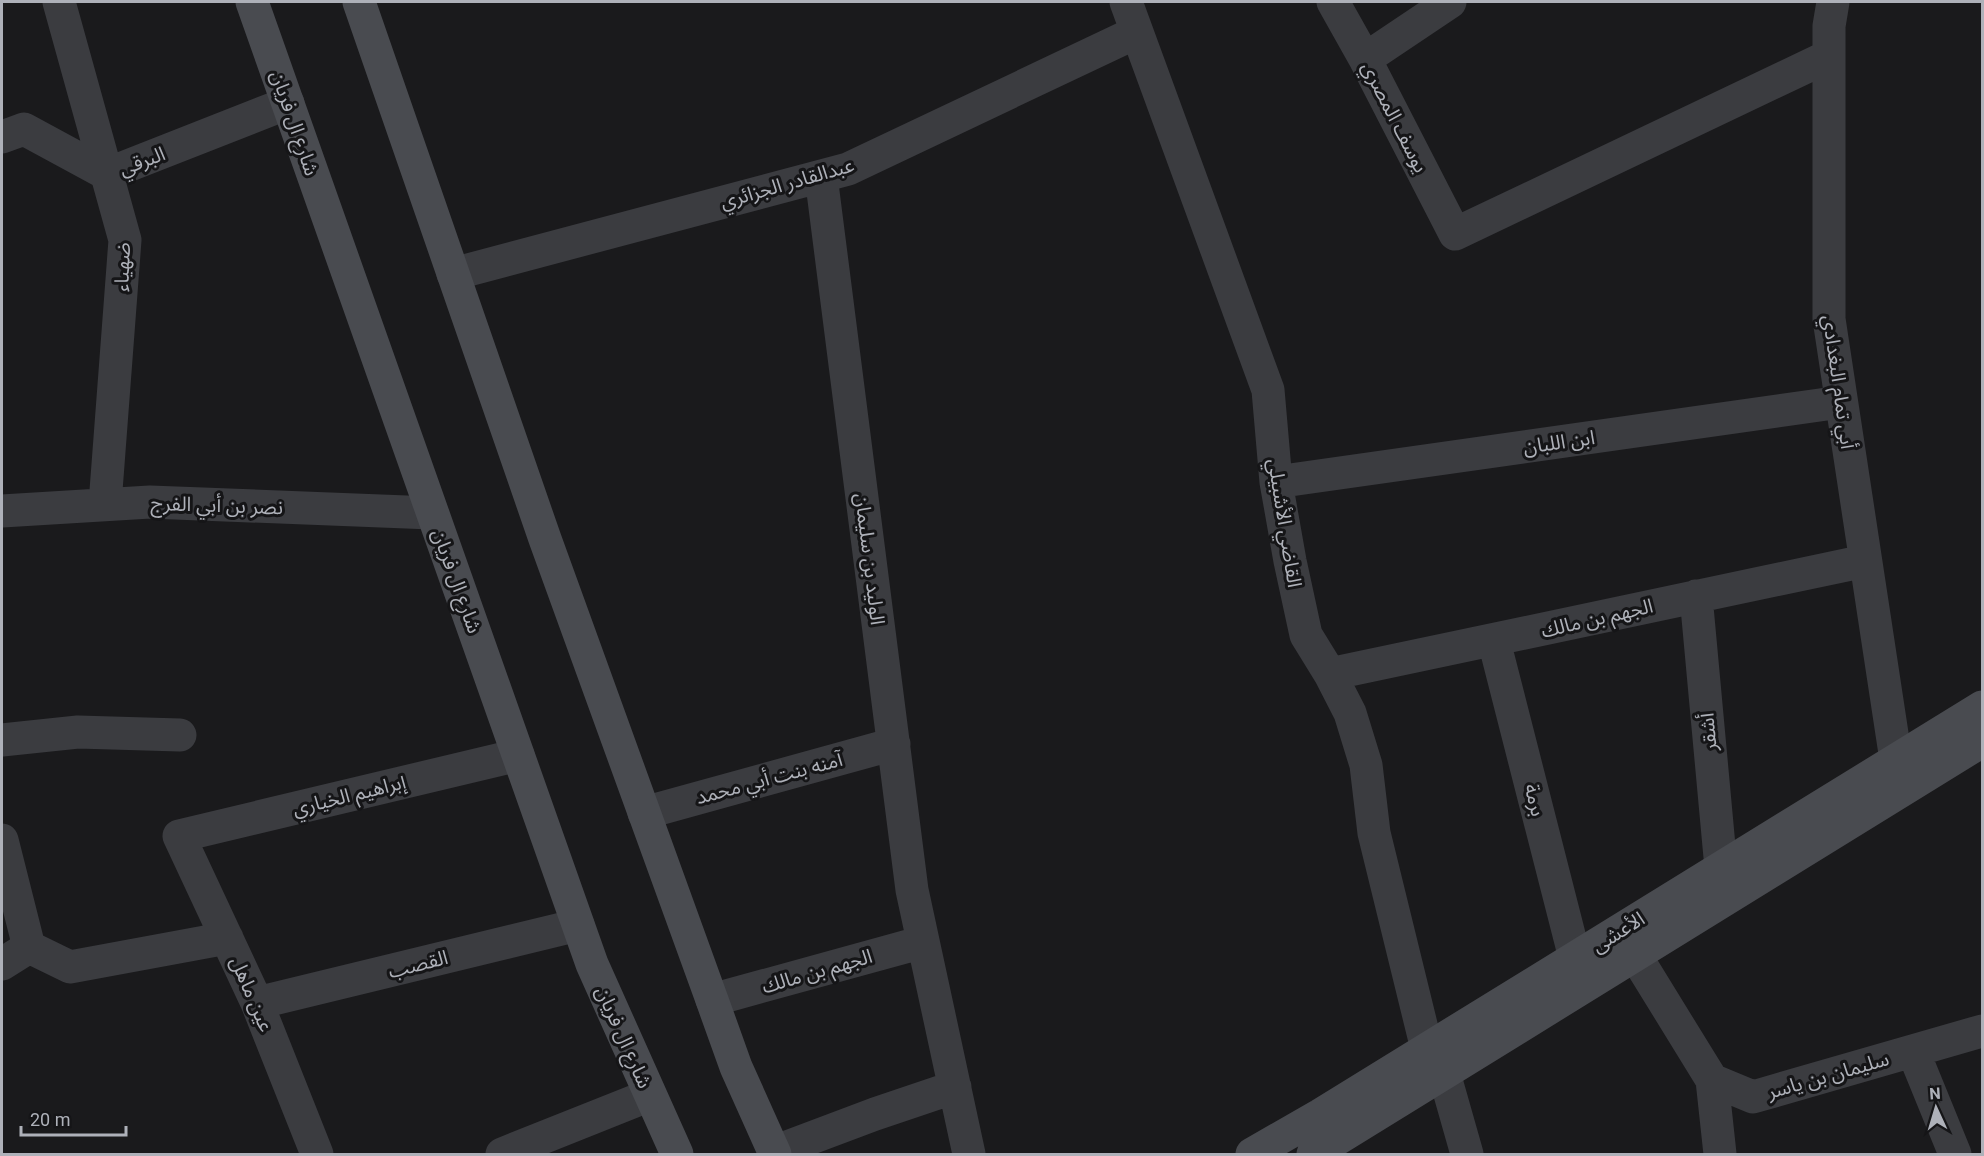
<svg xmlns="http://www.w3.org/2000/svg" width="1984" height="1156" font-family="Roboto,'Noto Sans Arabic',sans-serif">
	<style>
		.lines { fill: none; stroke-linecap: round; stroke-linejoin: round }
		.street { stroke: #3b3c40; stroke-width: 33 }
		.secondary { stroke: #494b50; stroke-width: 33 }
		.labels { text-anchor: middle; stroke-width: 6; stroke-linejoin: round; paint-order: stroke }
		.street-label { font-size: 20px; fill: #aeb1b9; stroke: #151517 }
	</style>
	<rect width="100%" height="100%" fill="#1a1a1c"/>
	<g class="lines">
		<path class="street" d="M59,2L125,240L105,504
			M1126,2L1268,390L1276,482L1290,561L1306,635L1330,674L1350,713L1366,765L1374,833L1427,1049
			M1333,2L1365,59L1455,234L1829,56
			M1833,2L1829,26V319L1896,760
			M1365,59L1450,2
			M2,137L24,129L107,174L288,103
			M821,176L912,890L969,1154
			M453,274L848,169L1137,32
			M1276,482L1841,402
			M2,511L150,502L432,513
			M1696,596L1721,868
			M1494,641L1575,958
			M1330,674C1508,638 1686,598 1865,561
			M2,740L78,732L180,735
			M644,813L894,744
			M2,840L29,947
			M1635,955L1712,1080L1753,1097L1982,1031
			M2,964L29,947L70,967L227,938
			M712,1000L923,942
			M257,1003L578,925
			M1913,1051L1955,1154
			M1444,1073L1467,1154
			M1712,1080L1720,1154
			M774,1152L875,1114L955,1087
			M317,1154L257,1003L179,836L518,755
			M502,1154L650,1095"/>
		<path class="secondary" d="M252,2L592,964L677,1154
			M359,2L545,539L712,1000L736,1067L775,1154
			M1252,1154L1320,1115L1982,707
			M1313,1154L1982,741"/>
	</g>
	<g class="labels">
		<g class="street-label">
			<text transform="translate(1395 117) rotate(63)" y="7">يوسف المصري</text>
			<text transform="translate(295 123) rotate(71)" y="7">شارع ال فريان</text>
			<text transform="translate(142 161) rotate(-21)" y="7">البرقي</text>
			<text transform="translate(787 183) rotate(-16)" y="7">عبدالقادر الجزائري</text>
			<text transform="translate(122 267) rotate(-88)" y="7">ضهياء</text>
			<text transform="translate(1839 382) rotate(82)" y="7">أبي تمام البغدادي</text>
			<text transform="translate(1559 442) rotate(-8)" y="7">ابن اللبان</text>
			<text transform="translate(217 505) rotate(2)" y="7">نصر بن أبي الفرج</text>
			<text transform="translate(1285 523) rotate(81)" y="7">القاضي الأشبيلي</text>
			<text transform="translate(870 559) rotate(83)" y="7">الوليد بن سليمان</text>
			<text transform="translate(457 581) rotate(70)" y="7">شارع ال فريان</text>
			<text transform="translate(1597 618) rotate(-13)" y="7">الجهم بن مالك</text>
			<text transform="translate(1708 732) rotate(-95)" y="7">أشقر</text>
			<text transform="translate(769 778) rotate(-15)" y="7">آمنه بنت أبي محمد</text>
			<text transform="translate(349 795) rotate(-14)" y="7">إبراهيم الخياري</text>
			<text transform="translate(1535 800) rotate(76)" y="7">برمة</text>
			<text transform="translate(1618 932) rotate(-32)" y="7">الأعشى</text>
			<text transform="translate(418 964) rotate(-14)" y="7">القصب</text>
			<text transform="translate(817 971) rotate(-16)" y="7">الجهم بن مالك</text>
			<text transform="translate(252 994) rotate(67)" y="7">عين ماهل</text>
			<text transform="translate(624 1037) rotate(66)" y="7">شارع ال فريان</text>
			<text transform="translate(1828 1075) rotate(-16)" y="7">سليمان بن ياسر</text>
		</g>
	</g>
	<rect width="1984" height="1156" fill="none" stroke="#aeb1b9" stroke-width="6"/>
	<g transform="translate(1936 1108) rotate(356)" stroke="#151517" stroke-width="4.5" paint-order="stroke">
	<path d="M0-4.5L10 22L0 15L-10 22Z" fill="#aeb1b9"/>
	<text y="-9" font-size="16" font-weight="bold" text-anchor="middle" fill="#aeb1b9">N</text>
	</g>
	<path d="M21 1126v9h105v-9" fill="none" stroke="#aeb1b9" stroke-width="3"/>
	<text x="30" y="1126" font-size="18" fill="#aeb1b9" stroke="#151517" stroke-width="4.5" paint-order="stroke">20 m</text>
</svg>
